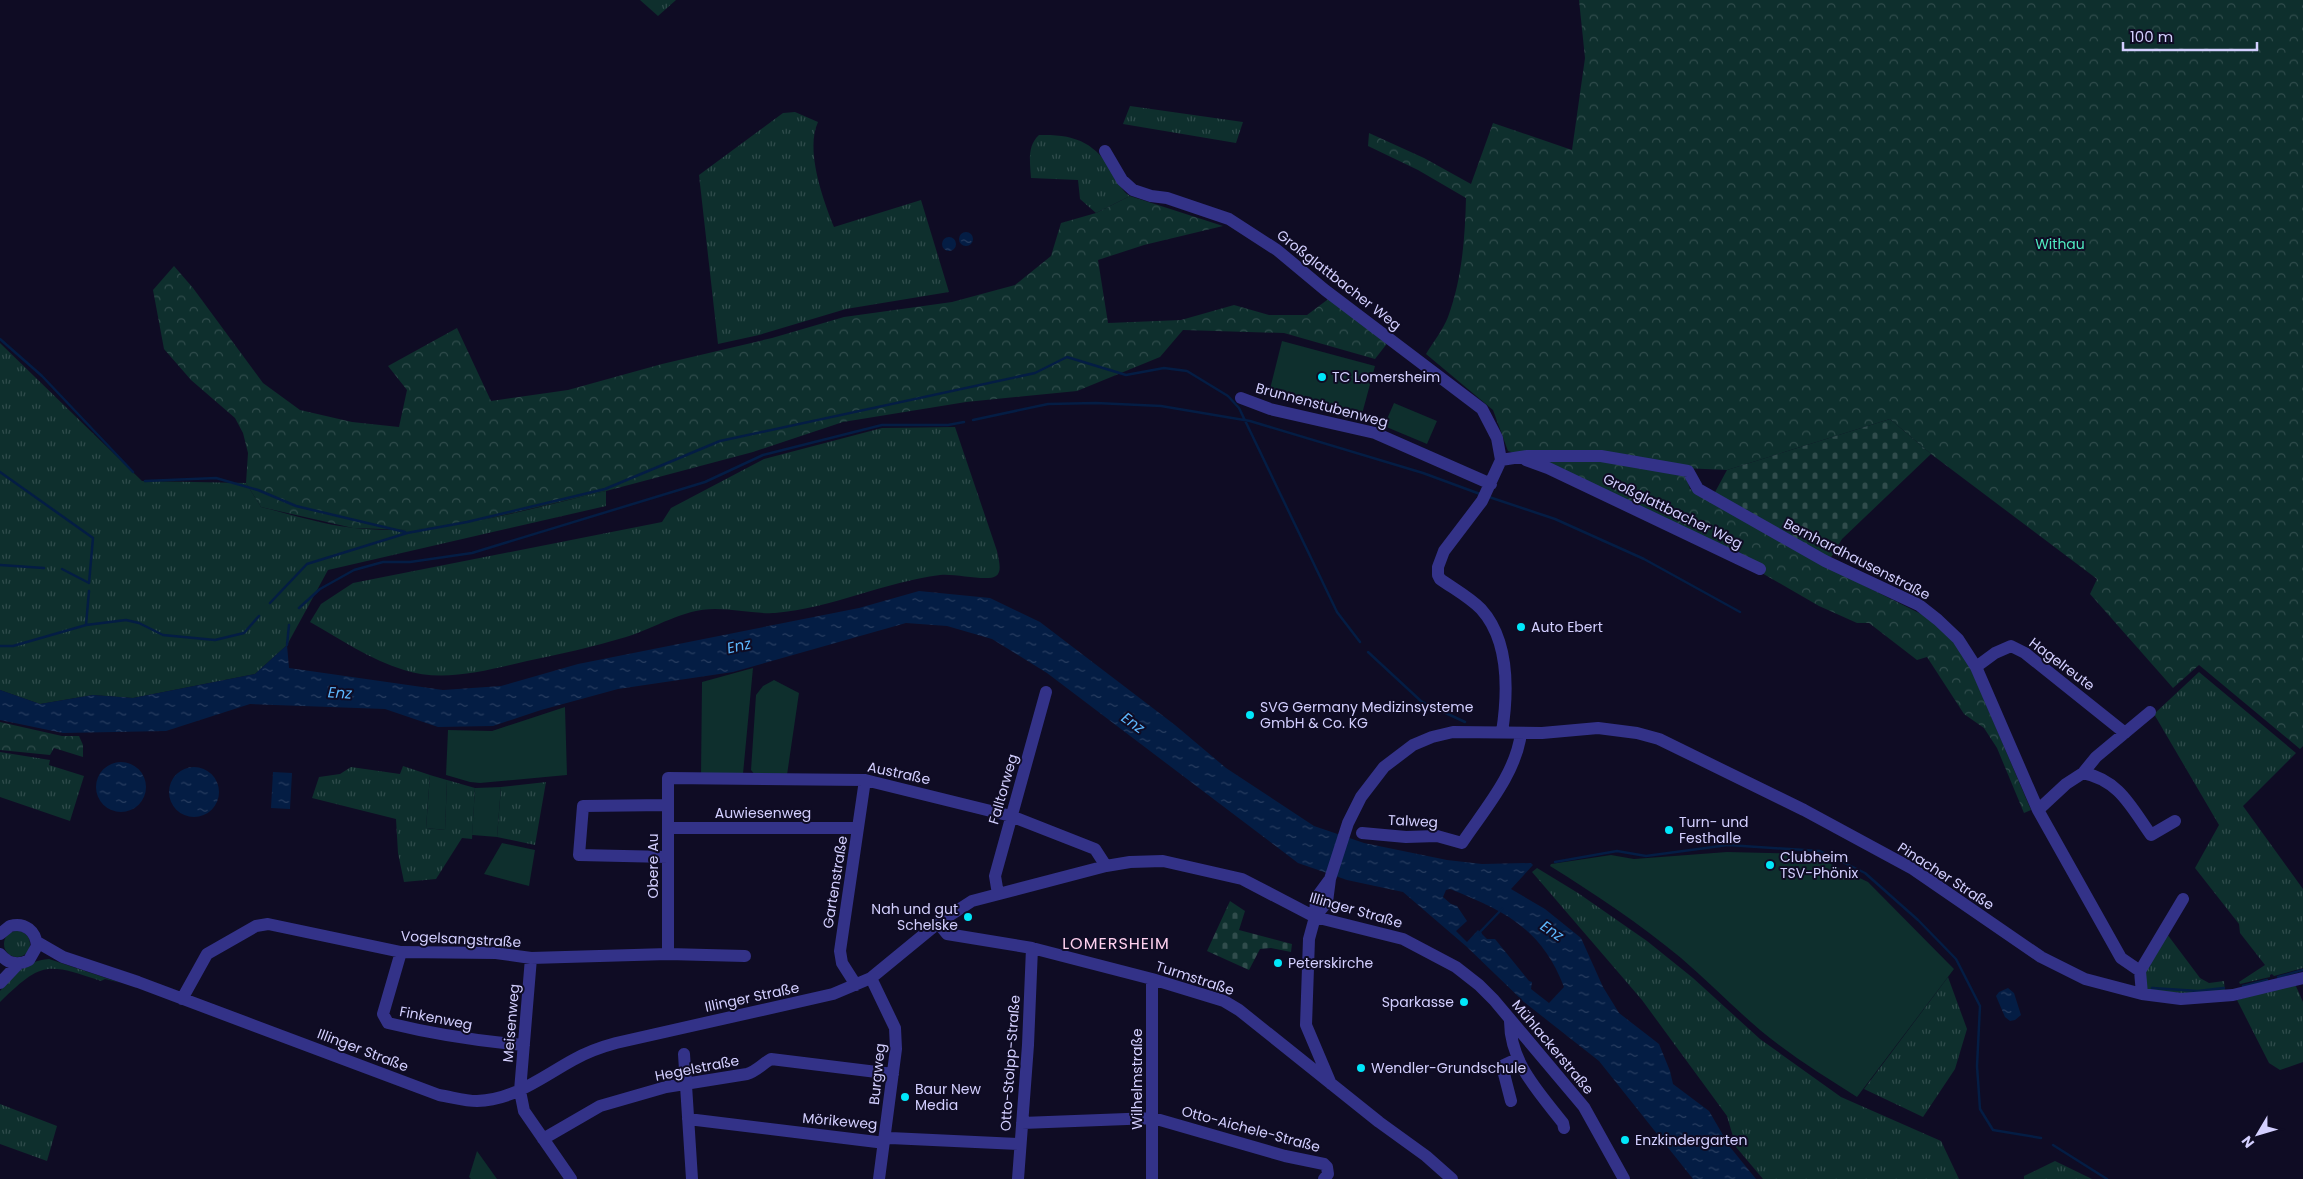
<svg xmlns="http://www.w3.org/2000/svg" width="2303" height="1179" font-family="Poppins,sans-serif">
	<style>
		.grass { fill: url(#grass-tufts) }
		.forest { fill: url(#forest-crowns) }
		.cemetery { fill: url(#cemetery-stones) }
		.garden { fill: #0e2f2d }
		.water { fill: url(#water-ripples); fill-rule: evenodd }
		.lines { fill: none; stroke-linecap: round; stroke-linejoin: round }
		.stream { stroke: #041d44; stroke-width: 2.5 }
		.minor { stroke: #333288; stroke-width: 12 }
		.poi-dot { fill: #00e7fa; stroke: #0f0c24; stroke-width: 2 }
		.labels { text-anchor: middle; stroke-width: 4; stroke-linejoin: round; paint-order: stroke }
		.park-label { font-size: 14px; fill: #4febc0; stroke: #0f0c24 }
		.street-label { font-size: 14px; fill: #d3cfff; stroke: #0f0c24 }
		.poi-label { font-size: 14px; fill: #d3cfff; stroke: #0f0c24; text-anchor: start }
		.water-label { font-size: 15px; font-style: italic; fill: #5db8ff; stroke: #0f0c24 }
		.quarter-label { font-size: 16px; letter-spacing: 1px; fill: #ffd1ef; stroke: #0f0c24 }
	</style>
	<defs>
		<pattern id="grass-tufts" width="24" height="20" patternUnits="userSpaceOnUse" patternTransform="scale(1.25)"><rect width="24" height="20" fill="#0e2f2d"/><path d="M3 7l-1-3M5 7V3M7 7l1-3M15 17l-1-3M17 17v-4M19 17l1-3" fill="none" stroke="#304c4c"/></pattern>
		<pattern id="forest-crowns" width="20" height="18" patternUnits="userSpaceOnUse" patternTransform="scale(1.25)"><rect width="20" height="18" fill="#0e2f2d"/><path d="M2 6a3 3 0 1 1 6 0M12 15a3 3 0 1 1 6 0" fill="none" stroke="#304c4c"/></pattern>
		<pattern id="cemetery-stones" width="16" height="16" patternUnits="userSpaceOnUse" patternTransform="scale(1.25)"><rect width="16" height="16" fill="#0e2f2d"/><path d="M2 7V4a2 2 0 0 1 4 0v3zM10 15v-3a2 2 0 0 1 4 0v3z" fill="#304c4c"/></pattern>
		<pattern id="water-ripples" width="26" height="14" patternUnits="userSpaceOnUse" patternTransform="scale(1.25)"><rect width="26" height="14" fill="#041d44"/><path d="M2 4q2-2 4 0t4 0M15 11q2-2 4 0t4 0" fill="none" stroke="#283d60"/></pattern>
	</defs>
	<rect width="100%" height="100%" fill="#0f0c24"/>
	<path class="grass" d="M640,0H676L658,16Z
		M1130,106L1243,122L1236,143L1123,124Z
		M795,112L818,122C805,150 823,200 834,227L921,200L949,292L846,309L759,335L718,344L699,175L783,113Z
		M1039,135C1075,134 1095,142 1114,174C1119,182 1122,192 1130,196L1096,213L1080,199L1078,180L1031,178C1030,162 1027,146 1039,135Z
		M0,343L142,481L246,483L261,507C290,514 324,525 354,528C439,537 524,510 606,491V506L328,570L287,645L255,674L133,698L93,695L40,704L0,690Z
		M955,427L997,551C998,558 1003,571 996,576C987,582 955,573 940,575C884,582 832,608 775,613C755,614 735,609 715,609C682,609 656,628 626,637C593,647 560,654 527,661C488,670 443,683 404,670C371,660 340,639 310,622L321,604L353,583L662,522L671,508L764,459L882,428Z
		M2199,672L2296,753L2243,806L2303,889V968L2274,976L2272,974L2270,975V977L2240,984L2239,982L2265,965L2240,933L2239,924L2195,868L2219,825L2154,714Z
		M0,752L50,760L49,765L84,776L70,821L0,797Z
		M403,766L430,775L426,828L445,830L447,780L475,788L472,839L462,838L436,879L404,882L398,853L396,819L312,798L319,777L340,774L351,767L400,774Z
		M546,782L535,845L497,837L501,787Z
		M1537,868L1578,893L1647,941L1693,978L1760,1039L1841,1097L1941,1141L1959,1179H1763L1736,1147L1727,1116L1642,1000L1532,872Z
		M4 944a13 13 0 1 1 26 0a13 13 0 1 1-26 0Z
		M2167,934L2200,978L2209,983L2224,981L2225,992L2198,994L2149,991L2144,986V970Z
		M49,959L121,983L105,979L101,981C46,962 41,962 0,1002V991C15,974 25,961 49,959Z
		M1948,977L1967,1029L1955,1069L1923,1117L1864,1089Z
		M2295,984L2303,1002V1062L2280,1070L2269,1063L2237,1000Z
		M0,1104L57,1126L47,1161L0,1144Z
		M2055,1161L2092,1179H2024V1176Z"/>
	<path class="forest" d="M1579,0H2303V746L2300,749L2199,665L2173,688L2090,594L2097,579L1931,454L1890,419L1727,470L1683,468L1690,489L1833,570L1925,616L1957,643L1968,662L2031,810L2024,813L1997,748L1984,728L1964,714L1927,657L1917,660L1869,623H1857L1819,606L1760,572L1565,471L1508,451L1493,410L1426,354C1433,342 1443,330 1448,317C1462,279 1465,238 1466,198L1418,170L1368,146L1369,133L1424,158L1471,184L1493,123L1572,150L1585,58Z
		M1130,196L1223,226L1144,245L1098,260L1108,323L1181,320L1234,305L1269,315H1307L1331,297L1389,341L1375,359L1284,333L1183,330L1160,357L1077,391L966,402L843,422L753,452L606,491L474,522L410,530L353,528L261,507L246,483L248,453L243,433L235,418L191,380L164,349L153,290L174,266L193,288L263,383L300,410L352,422L399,427L407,390L388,366L457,328L491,401L568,390L662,364L772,338L844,317L952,302L1015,285L1051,256L1061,223L1096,213Z
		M0,722L62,736H79L83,745V757L54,748L50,755L0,750Z"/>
	<path class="cemetery" d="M1890,419L1931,454L1842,539L1830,559L1714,494L1727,470Z
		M1230,901L1245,911L1239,930L1292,944L1291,952L1271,948L1260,949L1249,970L1207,951Z"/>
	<path class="garden" d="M1282,341L1375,366L1362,414L1270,389Z
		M1394,403L1437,421L1427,444L1384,426Z
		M753,668L743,774L701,775L702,682Z
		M774,680L799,693L787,775H755L751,770L756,695L763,686Z
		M565,707L567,775L480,783L470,782L446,775L448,730L492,731Z
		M430,775L447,780L445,830L426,828Z
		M501,787L497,837L472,835L475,788Z
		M502,843L535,850L529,886L484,874Z
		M1727,852L1810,854L1868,882L1954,969L1857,1097C1824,1076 1790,1055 1760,1030C1733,1007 1708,981 1681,958C1640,924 1595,894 1550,866L1551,864L1611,855L1634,859Z
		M477,1151L497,1179H471L469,1177Z"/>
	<path class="water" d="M959 239a7 7 0 1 1 14 0a7 7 0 1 1-14 0Z
		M942 244a7 7 0 1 1 14 0a7 7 0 1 1-14 0Z
		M919,591L990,598L1040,622L1175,725L1226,768L1314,826L1364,843L1447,860L1482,864L1531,863L1533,865L1511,889L1545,909L1581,938L1603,987L1619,1013L1659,1044L1670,1071L1673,1084L1709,1111L1730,1147L1756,1179H1693L1599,1061L1524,1002L1467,947L1403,892L1347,880L1298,863L1047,673L992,639L947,626L906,623L733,672L618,689L541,710L493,726L438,727L385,709L250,704L166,731L63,733L0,720V690L40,704L93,695L133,698L255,674L287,645L289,668L443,690L501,686L578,664L859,608ZM1450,889C1505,911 1542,929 1564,987L1549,1003L1531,989L1532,982L1529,981L1495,939H1487L1478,930L1467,942L1456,931L1467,921L1457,906L1451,904L1443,897L1446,890Z
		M96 787a25 25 0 1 1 50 0a25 25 0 1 1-50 0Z
		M169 792a25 25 0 1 1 50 0a25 25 0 1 1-50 0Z
		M273,772L292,773L290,809L271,808Z
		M2008,988L2014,993L2021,1015L2015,1020L2010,1021L2005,1017L1996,996L1999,992Z"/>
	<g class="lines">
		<path class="stream" d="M0,339L42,376L133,472
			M973,420L1048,404L1096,403L1161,406L1250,421L1423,473L1480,494
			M0,472L93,538L89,583L62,569
			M145,481L216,478L258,490L296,506L405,532
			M1489,497L1555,519L1644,559L1740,612
			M0,565L44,568
			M270,603L307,564L407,533L467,522L605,489L720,441L1035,373L1067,357L1126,375L1164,368L1187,371L1228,396L1239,408L1337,612L1360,642
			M299,608L320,589L354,570L383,562H410L472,553L705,482L763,455L882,425H948L964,422
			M86,625L89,591
			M287,645L289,625
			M0,646H13L86,625L126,620L139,623L163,635L215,640L244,633L259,616
			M1368,652L1422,702L1465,722
			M1555,862L1617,851L1646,856L1728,845L1820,851L1865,873L1918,920L1956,959L1980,1006L1977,1066L1980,1109L1993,1130L2041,1138
			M1481,935L1480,932L1502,909
			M2278,977L2303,970
			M2243,986L2267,980
			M2152,988L2198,991L2224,988
			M2053,1145L2107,1179"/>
		<path class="minor" d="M1105,151L1122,180L1133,190L1151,196L1167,198L1229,219L1277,250L1325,290L1482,409L1497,438L1501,460L1482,501L1444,551L1438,567V575L1440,579C1454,589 1469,597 1481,609C1510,641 1508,693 1502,732
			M1241,398L1270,409L1375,433L1491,484
			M1501,460L1527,456H1601L1688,471L1698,489L1825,561L1919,605L1938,620L1958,639L1976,667L2038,810L2121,958L2140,971L2142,994
			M1526,460L1548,468L1760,569
			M1976,667L1995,653L2011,646L2025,653L2125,733
			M2083,773C2119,780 2131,807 2151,835L2175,821
			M668,805L583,806L579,855L668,857
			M2038,810L2066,784L2083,773L2096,757L2150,712
			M668,828H858
			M1362,833L1406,837L1437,836L1462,843C1484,810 1516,774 1521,733
			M998,894L995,876L1046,692
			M1315,917L1316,898L1330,879
			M938,923L947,934L1032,948L1152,979L1224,1001L1239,1010L1379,1122L1426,1156L1452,1179
			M0,934L10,926C25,922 36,931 37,946L29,960C18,966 8,964 0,954
			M37,942L63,957L138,982L439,1095C452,1097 465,1101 477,1101C514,1100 542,1077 573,1060C587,1052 601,1047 616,1043L833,994L871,978L938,923L972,901L1106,866L1130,862L1163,861L1242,879L1315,917L1403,939L1456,967L1479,985L1494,1000L1584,1107L1624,1179
			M401,952L383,1014L388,1023C433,1034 477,1041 524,1045
			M668,954V778L865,780L1011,816L1095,849L1106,866
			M531,958L520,1091L524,1111L571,1179
			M2140,971L2183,899
			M871,978L895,1028L896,1049L879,1179
			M1152,979V1179
			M0,983L18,964
			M856,985L842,963L840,951L865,780
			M182,999L207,954L256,926L268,924L401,952L496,953L531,958L668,954L745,956
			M1510,1019C1509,1062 1539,1092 1563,1123L1564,1128
			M684,1054L692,1179
			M1331,1084L1306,1025L1309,939L1315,917L1327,902L1330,879L1348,823L1361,797L1384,767L1413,745L1432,737L1453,732L1542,733L1598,728L1637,733L1659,739L1804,810L1913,869L2041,957L2085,979L2142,994L2181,999L2233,995L2303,978
			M1511,1101L1502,1066L1517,1059
			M688,1119L877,1142L890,1138L1020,1144
			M1022,1123L1153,1118L1285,1156L1324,1164L1327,1167L1328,1174L1324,1179
			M543,1139L600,1106L666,1087L747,1074C757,1071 762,1064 771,1059L893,1074
			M1018,1179L1028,1045L1032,948"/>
	</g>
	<g class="poi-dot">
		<circle cx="1322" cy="377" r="5"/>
		<circle cx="1521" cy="627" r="5"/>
		<circle cx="1250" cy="715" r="5"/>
		<circle cx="1669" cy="830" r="5"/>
		<circle cx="1770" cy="865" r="5"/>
		<circle cx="968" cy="917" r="5"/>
		<circle cx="1278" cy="963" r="5"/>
		<circle cx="1464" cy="1002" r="5"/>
		<circle cx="1361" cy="1068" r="5"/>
		<circle cx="905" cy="1097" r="5"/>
		<circle cx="1625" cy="1140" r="5"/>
	</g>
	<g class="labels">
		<g class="park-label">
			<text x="2060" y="249">Withau</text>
		</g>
		<g class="street-label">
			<text transform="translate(1339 280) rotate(38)" y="5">Großglattbacher Weg</text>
			<text transform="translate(1322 405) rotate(15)" y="5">Brunnenstubenweg</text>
			<text transform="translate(1673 511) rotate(26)" y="5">Großglattbacher Weg</text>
			<text transform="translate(1857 559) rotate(27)" y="5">Bernhardhausenstraße</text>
			<text transform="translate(2062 664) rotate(37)" y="5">Hagelreute</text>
			<text transform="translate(899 773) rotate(12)" y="5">Austraße</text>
			<text transform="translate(1003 789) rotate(-74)" y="5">Falltorweg</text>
			<text x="763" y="818">Auwiesenweg</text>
			<text transform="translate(1413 821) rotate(3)" y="5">Talweg</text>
			<text transform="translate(653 866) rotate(-90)" y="5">Obere Au</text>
			<text transform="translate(1946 876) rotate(33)" y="5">Pinacher Straße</text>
			<text transform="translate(835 882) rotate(-81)" y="5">Gartenstraße</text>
			<text transform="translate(1356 910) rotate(16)" y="5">Illinger Straße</text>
			<text transform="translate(461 939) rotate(3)" y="5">Vogelsangstraße</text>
			<text transform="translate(1195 978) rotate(18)" y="5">Turmstraße</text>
			<text transform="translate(752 997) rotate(-12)" y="5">Illinger Straße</text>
			<text transform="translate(436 1018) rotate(11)" y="5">Finkenweg</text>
			<text transform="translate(511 1023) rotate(-85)" y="5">Meisenweg</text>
			<text transform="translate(1553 1047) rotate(50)" y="5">Mühlackerstraße</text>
			<text transform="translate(363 1050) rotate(21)" y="5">Illinger Straße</text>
			<text transform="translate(1010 1063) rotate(-86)" y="5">Otto-Stolpp-Straße</text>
			<text transform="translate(697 1068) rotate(-11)" y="5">Hegelstraße</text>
			<text transform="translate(877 1074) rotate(-84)" y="5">Burgweg</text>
			<text transform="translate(1137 1079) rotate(-90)" y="5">Wilhelmstraße</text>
			<text transform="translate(840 1121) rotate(5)" y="5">Mörikeweg</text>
			<text transform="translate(1251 1129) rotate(15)" y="5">Otto-Aichele-Straße</text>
		</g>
		<g class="poi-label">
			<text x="1332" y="382">TC Lomersheim</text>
			<text x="1531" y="632">Auto Ebert</text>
			<text x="1260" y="712">SVG Germany Medizinsysteme<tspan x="1260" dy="16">GmbH &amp; Co. KG</tspan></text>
			<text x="1679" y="827">Turn- und<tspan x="1679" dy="16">Festhalle</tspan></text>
			<text x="1780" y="862">Clubheim<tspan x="1780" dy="16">TSV-Phönix</tspan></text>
			<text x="958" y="914" text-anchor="end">Nah und gut<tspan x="958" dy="16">Schelske</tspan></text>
			<text x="1288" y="968">Peterskirche</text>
			<text x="1454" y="1007" text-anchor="end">Sparkasse</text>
			<text x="1371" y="1073">Wendler-Grundschule</text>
			<text x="915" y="1094">Baur New<tspan x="915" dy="16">Media</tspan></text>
			<text x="1635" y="1145">Enzkindergarten</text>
		</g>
		<g class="water-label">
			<text transform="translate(739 646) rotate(-13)" y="5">Enz</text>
			<text transform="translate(340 693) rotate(4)" y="5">Enz</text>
			<text transform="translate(1133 723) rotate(36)" y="5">Enz</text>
			<text transform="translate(1552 931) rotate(34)" y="5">Enz</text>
		</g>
		<g class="quarter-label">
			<text x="1116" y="949">LOMERSHEIM</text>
		</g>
	</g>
	<g transform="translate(2258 1134) rotate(232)" stroke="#0f0c24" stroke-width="4" paint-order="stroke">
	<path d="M0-4L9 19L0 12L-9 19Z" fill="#d3cfff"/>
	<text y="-8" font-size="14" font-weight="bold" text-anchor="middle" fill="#d3cfff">N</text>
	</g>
	<path d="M2123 42v8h134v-8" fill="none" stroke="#d3cfff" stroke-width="2.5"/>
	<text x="2130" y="42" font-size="15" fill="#d3cfff" stroke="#0f0c24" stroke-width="4" paint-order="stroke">100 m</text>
</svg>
